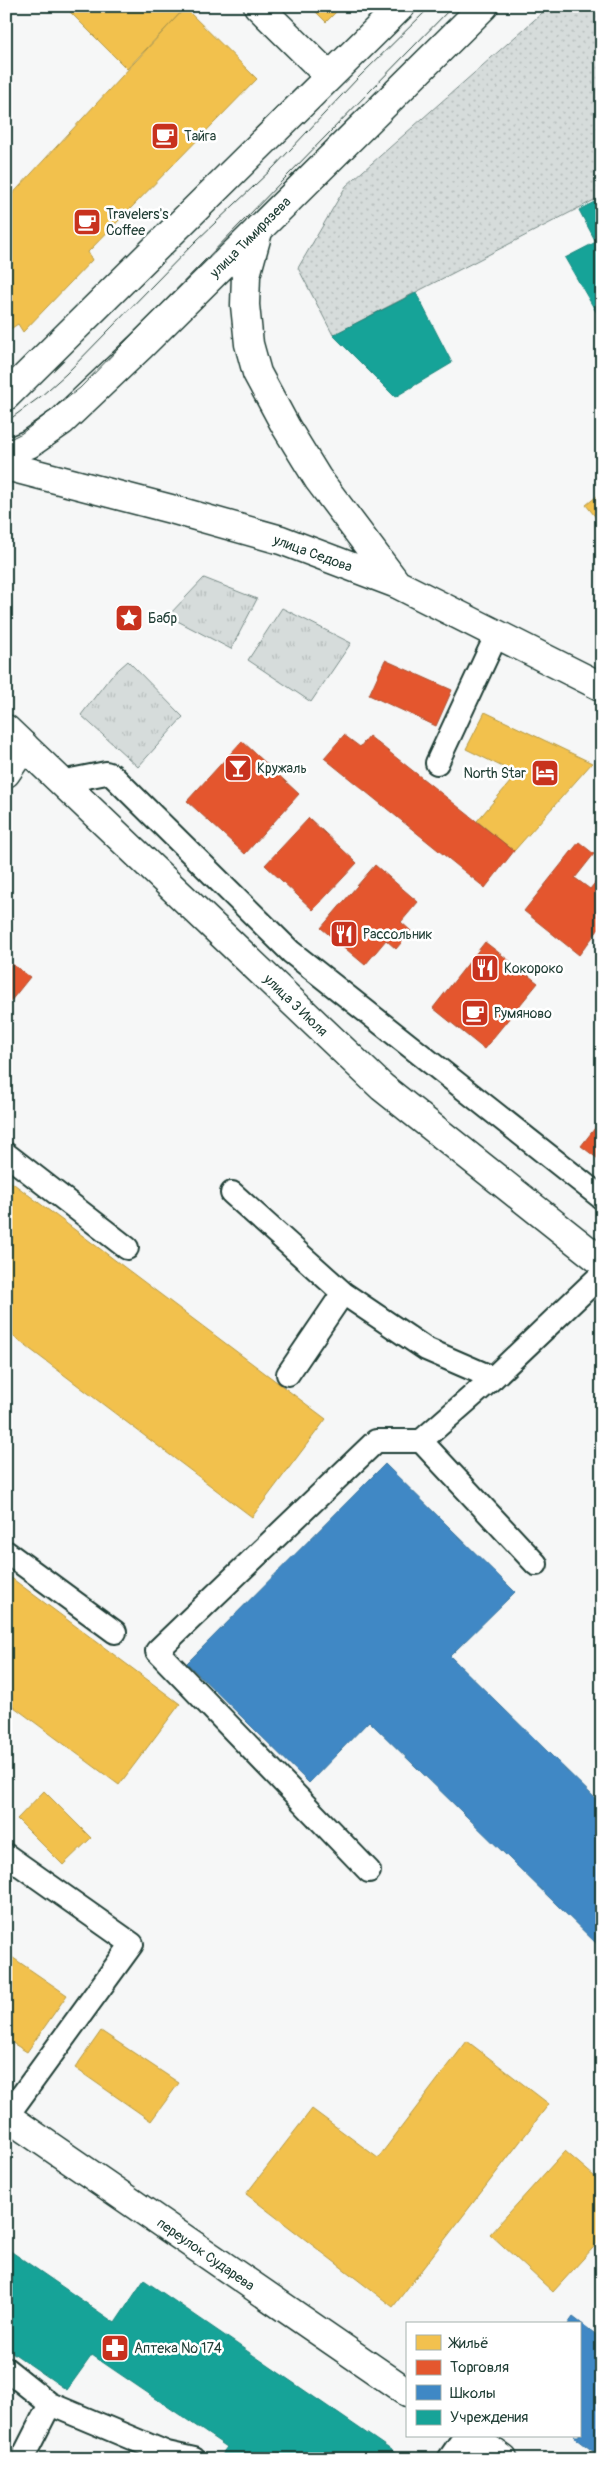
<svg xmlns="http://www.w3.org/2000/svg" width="608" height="2465" font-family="Pangolin,sans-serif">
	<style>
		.grass { fill: url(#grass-tufts); stroke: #7a8c88 }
		.park { fill: url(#park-dots); stroke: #7a8c88 }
		.homes { fill: #f2c14e; stroke: #b39946 }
		.shops { fill: #e4572e; stroke: #a94f30 }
		.schools { fill: #3f88c5; stroke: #35729a }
		.public { fill: #17a398; stroke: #19847a }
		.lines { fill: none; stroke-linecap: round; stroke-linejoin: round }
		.lane-casing { stroke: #1f3d34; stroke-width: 26 }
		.street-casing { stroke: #1f3d34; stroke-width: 31 }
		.secondary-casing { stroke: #1f3d34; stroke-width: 31 }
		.lane { stroke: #fff; stroke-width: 22 }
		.street { stroke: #fff; stroke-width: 28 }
		.secondary { stroke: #fff; stroke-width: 28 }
		.tram { stroke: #1f3d34; stroke-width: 1 }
		.labels { text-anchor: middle; stroke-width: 5; stroke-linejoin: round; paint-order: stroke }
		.poi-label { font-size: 14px; fill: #1f3d34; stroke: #fff; text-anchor: start }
		.street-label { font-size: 14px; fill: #1f3d34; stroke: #fff }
	</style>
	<defs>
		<pattern id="grass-tufts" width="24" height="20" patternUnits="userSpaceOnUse" patternTransform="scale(1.25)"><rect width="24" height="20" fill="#d6dcdb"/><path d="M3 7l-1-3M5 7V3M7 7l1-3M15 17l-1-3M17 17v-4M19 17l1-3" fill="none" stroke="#b7bebd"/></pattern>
		<pattern id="park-dots" width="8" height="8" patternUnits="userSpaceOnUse" patternTransform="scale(1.25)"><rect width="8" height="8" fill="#d6dcdb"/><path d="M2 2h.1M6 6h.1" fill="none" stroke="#b7bebd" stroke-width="1.8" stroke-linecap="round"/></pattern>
	</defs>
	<rect width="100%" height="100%" fill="#f6f7f7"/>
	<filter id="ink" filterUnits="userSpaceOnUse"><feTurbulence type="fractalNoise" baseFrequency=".02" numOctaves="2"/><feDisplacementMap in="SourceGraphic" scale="10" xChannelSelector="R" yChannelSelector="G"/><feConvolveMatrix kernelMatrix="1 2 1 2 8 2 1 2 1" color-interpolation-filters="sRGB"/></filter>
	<g filter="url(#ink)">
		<path class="grass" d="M204,578L257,599L231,649L168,616Z
			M282,608L351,643L311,702L248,660Z
			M128,661L183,717L138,767L81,715L111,676Z"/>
		<path class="park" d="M550,6H602V196L333,335L298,268L346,186Z"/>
		<path class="homes" d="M64,6H184L185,8L127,69Z
			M310,6H342L326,22Z
			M185,8L257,79L88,252L92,260L23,332L18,324L6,332V201Z
			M602,492V525L586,505Z
			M485,712L592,763L514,851L477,821L517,774L466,749Z
			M6,1178L326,1419L252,1517L6,1331Z
			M6,1574L180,1704L119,1785L6,1701Z
			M44,1791L91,1838L63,1865L17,1819Z
			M6,1953L67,1995L27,2052L6,2039Z
			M101,2031L179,2083L151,2121L75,2068Z
			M467,2041L549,2104L393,2307L246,2194L312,2109L378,2158Z
			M565,2151L602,2183V2238L553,2292L490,2234Z"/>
		<path class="shops" d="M385,660L452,690L436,726L369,695Z
			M344,735L360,747L369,736L514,851L485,888L324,758Z
			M242,741L299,794L245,854L187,801Z
			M309,818L357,863L313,910L265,865Z
			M579,842L594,854L575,878L590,889L598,879L602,882V925L579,955L524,911Z
			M375,865L418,902L401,922L411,931L396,949L386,940L365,965L321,928Z
			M485,942L538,983L484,1049L433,1008Z
			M12,964L30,977L6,1007V970Z
			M602,1119V1162L581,1146Z"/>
		<path class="schools" d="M385,1464L515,1592L450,1656L602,1805V1949L369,1721L309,1783L187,1663Z
			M573,2317L602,2339V2458L573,2436H579V2324H568Z"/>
		<path class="public" d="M602,198V322L565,258L596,242L579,210Z
			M416,293L452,363L395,397L333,335Z
			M6,2248L115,2323L144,2280L404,2459H218L227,2447L92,2355L67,2390L6,2348Z"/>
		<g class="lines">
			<defs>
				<path id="lane" d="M437,763L497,634
					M61,782L106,773L112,775L291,952L602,1198
					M6,1154L127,1248
					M232,1193L343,1293L426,1349L493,1378
					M288,1374L343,1293
					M421,1441L536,1564
					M6,1552L115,1632
					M6,1855L132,1944L7,2116
					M369,1871L157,1651L376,1441H421L493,1378L602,1274
					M6,2369L50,2404L22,2459
					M50,2404L167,2453L194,2459
					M449,2459L465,2436"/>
				<path id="street" d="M258,6L329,76
					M6,773L24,746
					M6,2116L407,2392
					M471,2436L503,2459"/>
				<path id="secondary" d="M259,228L246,275L245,305L249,344L257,373L286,427L318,479L397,584
					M6,396L401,6
					M6,454L29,444L62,421L141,346L484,6
					M6,466L171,509L281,540L397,584L602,687
					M6,729L382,1087L602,1262"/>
			</defs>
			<use href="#lane" class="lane-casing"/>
			<use href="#street" class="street-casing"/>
			<use href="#secondary" class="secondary-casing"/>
			<use href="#lane" class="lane"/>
			<use href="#street" class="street"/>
			<use href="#secondary" class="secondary"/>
			<path class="tram" d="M6,422L40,397L66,374L196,241L273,168L358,78L431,6
				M6,441L22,433L80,388L453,6"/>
		</g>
	</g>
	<defs>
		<symbol id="cafe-square" viewBox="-11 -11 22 22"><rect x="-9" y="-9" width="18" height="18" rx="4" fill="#c8321e" stroke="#fff"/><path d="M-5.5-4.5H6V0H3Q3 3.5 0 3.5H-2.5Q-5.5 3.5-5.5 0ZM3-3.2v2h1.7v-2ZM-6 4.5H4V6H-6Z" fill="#fff"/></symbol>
		<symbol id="sight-square" viewBox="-11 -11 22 22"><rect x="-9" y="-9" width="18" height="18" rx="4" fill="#c8321e" stroke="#fff"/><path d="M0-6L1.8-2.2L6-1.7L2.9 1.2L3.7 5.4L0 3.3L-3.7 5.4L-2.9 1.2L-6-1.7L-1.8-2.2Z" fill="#fff"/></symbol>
		<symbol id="bar-square" viewBox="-11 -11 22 22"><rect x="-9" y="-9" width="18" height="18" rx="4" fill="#c8321e" stroke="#fff"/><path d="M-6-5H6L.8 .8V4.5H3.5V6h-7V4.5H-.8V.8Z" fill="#fff"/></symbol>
		<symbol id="hotel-square" viewBox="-11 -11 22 22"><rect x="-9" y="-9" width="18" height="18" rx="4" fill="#c8321e" stroke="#fff"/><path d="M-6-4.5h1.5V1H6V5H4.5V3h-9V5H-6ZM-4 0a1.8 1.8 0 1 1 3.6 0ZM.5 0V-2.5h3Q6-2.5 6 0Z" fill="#fff"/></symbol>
		<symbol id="restaurant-square" viewBox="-11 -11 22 22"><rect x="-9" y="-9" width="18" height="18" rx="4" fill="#c8321e" stroke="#fff"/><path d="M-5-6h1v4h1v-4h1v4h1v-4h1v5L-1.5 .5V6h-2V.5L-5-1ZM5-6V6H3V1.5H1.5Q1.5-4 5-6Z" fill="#fff"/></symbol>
		<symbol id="pharmacy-square" viewBox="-11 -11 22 22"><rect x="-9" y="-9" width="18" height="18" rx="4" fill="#c8321e" stroke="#fff"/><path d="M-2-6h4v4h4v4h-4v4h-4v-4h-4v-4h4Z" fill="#fff"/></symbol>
	</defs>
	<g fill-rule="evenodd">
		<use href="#cafe-square" x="149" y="120" width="32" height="32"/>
		<use href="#cafe-square" x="71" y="206" width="32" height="32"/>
		<use href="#sight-square" x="113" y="602" width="32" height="32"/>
		<use href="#bar-square" x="222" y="752" width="32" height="32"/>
		<use href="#hotel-square" x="529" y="757" width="32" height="32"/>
		<use href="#restaurant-square" x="328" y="918" width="32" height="32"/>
		<use href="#restaurant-square" x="469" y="952" width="32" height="32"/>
		<use href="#cafe-square" x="459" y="997" width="32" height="32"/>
		<use href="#pharmacy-square" x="99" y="2332" width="32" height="32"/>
	</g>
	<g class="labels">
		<g class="poi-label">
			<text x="184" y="141">Тайга</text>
			<text x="106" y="219">Travelers's<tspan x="106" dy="16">Coffee</tspan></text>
			<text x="148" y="623">Бабр</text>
			<text x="257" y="773">Кружаль</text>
			<text x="526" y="778" text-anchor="end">North Star</text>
			<text x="363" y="939">Рассольник</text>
			<text x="504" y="973">Кокороко</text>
			<text x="494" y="1018">Румяново</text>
			<text x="134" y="2353">Аптека № 174</text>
		</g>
		<g class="street-label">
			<text transform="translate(250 237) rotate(-45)" y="5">улица Тимирязева</text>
			<text transform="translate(313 553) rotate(20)" y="5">улица Седова</text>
			<text transform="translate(296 1005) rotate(44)" y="5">улица 3 Июля</text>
			<text transform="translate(206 2254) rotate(35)" y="5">переулок Сударева</text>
		</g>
	</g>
	<rect width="608" height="2465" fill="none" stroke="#fff" stroke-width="25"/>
	<rect x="12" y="12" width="583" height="2440" fill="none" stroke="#1f3d34" stroke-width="2" filter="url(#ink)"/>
	<rect x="406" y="2322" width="175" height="115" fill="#ffffff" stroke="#a5b1ae"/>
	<rect x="416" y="2335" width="25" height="15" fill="#f2c14e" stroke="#a5b1ae"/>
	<text x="450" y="2348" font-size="15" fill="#1f3d34">Жильё</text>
	<rect x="416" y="2360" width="25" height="15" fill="#e4572e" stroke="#a5b1ae"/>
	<text x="450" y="2372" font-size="15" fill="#1f3d34">Торговля</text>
	<rect x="416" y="2385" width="25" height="15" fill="#3f88c5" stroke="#a5b1ae"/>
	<text x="450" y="2398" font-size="15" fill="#1f3d34">Школы</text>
	<rect x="416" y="2410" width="25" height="15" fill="#17a398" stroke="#a5b1ae"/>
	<text x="450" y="2422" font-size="15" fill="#1f3d34">Учреждения</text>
</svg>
